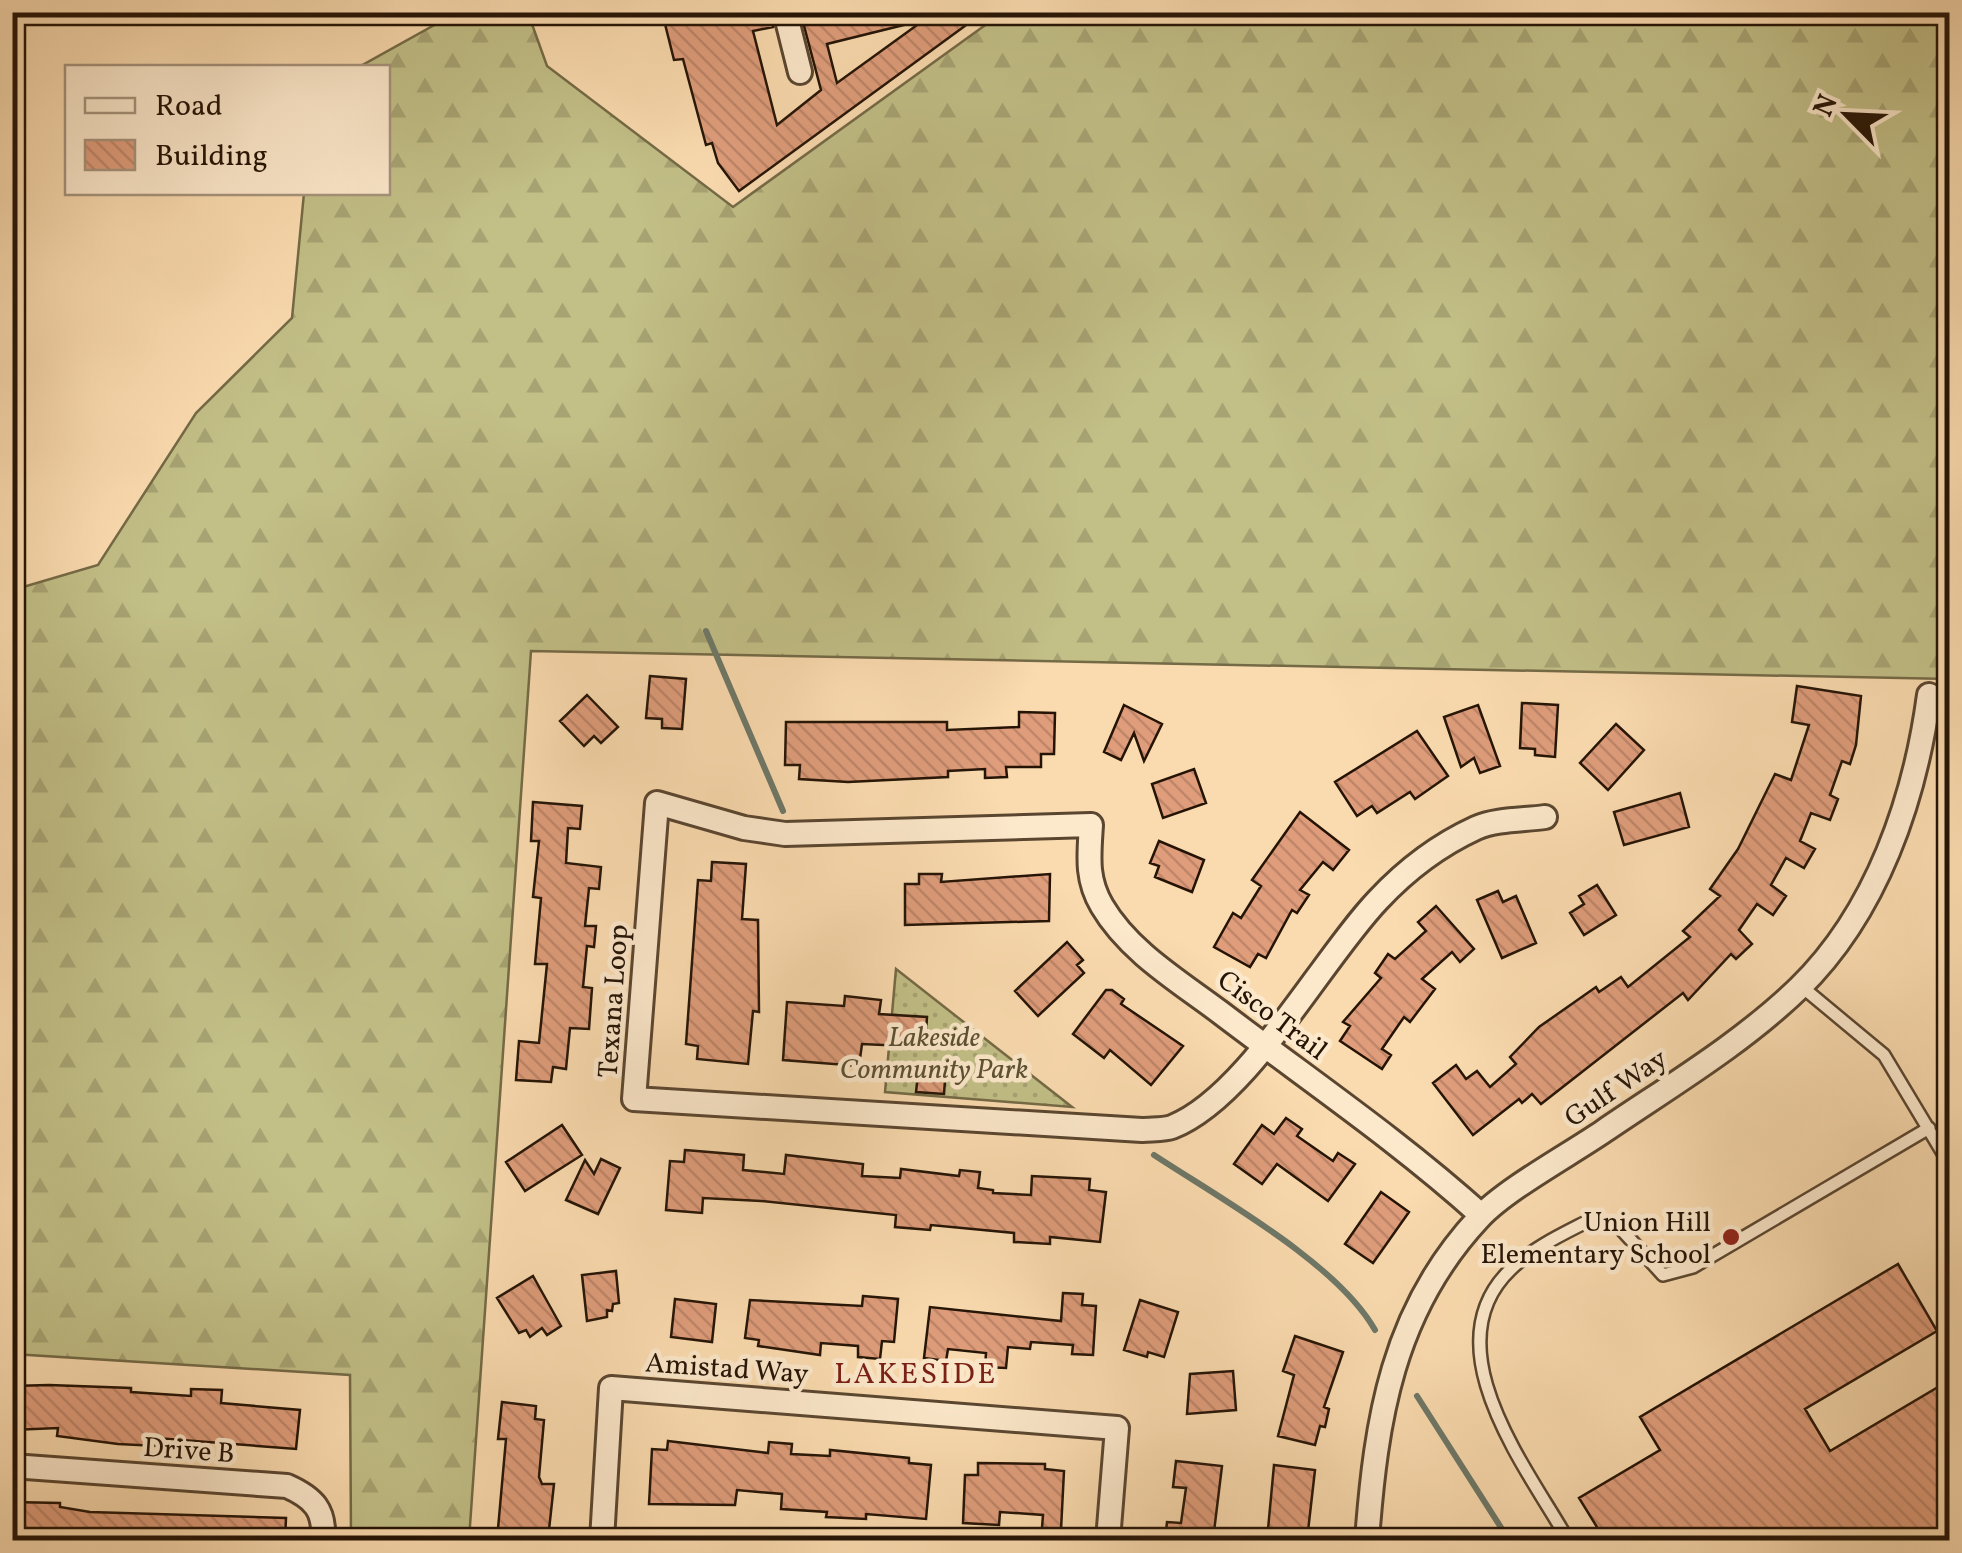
<svg xmlns="http://www.w3.org/2000/svg" width="1962" height="1553" font-family="Vollkorn,serif">
	<style>
		.forest { fill: url(#forest-firs); stroke: #746a46; stroke-width: 2.5 }
		.park { fill: url(#park-dots); stroke: #746a46; stroke-width: 2.5 }
		.lines { fill: none; stroke-linecap: round; stroke-linejoin: round }
		.stream { stroke: #6e7868; stroke-width: 6 }
		.building { fill: url(#building-back-hatch); stroke: #251406; stroke-width: 2.5; fill-rule: evenodd }
		.service-casing { stroke: #5a4630; stroke-width: 16 }
		.minor-casing { stroke: #5a4630; stroke-width: 28 }
		.service { stroke: #fce8cb; stroke-width: 11 }
		.minor { stroke: #fce8cb; stroke-width: 22 }
		.poi-dot { fill: #8f2418; stroke: #fce8cb; stroke-width: 4 }
		.labels { text-anchor: middle; stroke-width: 9; stroke-linejoin: round; paint-order: stroke }
		.street-label { font-size: 28px; fill: #251406; stroke: #fce8cb }
		.park-label { font-size: 28px; font-style: italic; fill: #5c5033; stroke: #fce8cb }
		.poi-label { font-size: 28px; fill: #251406; stroke: #fce8cb; text-anchor: end }
		.neighbourhood-label { font-size: 30px; letter-spacing: 2.5px; fill: #7a1f14; stroke: #fce8cb }
	</style>
	<defs>
		<pattern id="forest-firs" width="22" height="20" patternUnits="userSpaceOnUse" patternTransform="scale(2.5)"><rect width="22" height="20" fill="#c2bf87"/><path d="M5 1l3.5 6h-7zM16 11l3.5 6h-7z" fill="#a7a373"/></pattern>
		<pattern id="park-dots" width="8" height="8" patternUnits="userSpaceOnUse" patternTransform="scale(2.5)"><rect width="8" height="8" fill="#c2bf87"/><path d="M2 2h.1M6 6h.1" fill="none" stroke="#a7a373" stroke-width="1.8" stroke-linecap="round"/></pattern>
		<pattern id="building-back-hatch" width="6" height="6" patternUnits="userSpaceOnUse" patternTransform="scale(2.5)"><rect width="6" height="6" fill="#df9d7b"/><path d="M-1 5l2 2M0 0l6 6M5-1l2 2" fill="none" stroke="#bf8669"/></pattern>
	</defs>
	<rect width="100%" height="100%" fill="#fadbaf"/>
	<filter id="stains"><feTurbulence type="fractalNoise" baseFrequency=".002" numOctaves="4"/><feColorMatrix values="0 0 0 0 .2 0 0 0 0 .09 0 0 0 0 .02 0 0 0 .5 -.17"/></filter>
	<radialGradient id="worn" r=".72"><stop offset=".6" stop-color="#630" stop-opacity="0"/><stop offset="1" stop-color="#630" stop-opacity=".3"/></radialGradient>
	<path class="forest" d="M456,13H528L547,66L733,207L1002,13H1949V679L531,651L469,1540H351L350,1375L13,1354V590L98,565L196,413L292,318L304,193L388,192V68L359,67Z"/>
	<path class="park" d="M896,969L1072,1107L885,1092Z"/>
	<g class="lines">
		<path class="stream" d="M706,631L783,811
			M1154,1155C1221,1199 1337,1263 1375,1330
			M1417,1396L1509,1540"/>
	</g>
	<path class="building" d="M662,12H770L773,27L753,31L777,125L821,90L803,22L827,12H928V17L934,12H984L739,191L718,163L712,143L706,145L683,59L674,60ZM924,20L837,83L827,44Z
		M650,676L686,679L682,729L662,728V719L646,718Z
		M1797,686L1861,696L1856,745L1850,764L1842,761L1830,795L1838,799L1830,820L1811,813L1800,841L1815,849L1804,868L1786,858L1771,885L1786,896L1773,915L1757,904L1739,930L1752,944L1736,959L1731,954L1688,1000L1683,993L1541,1104L1532,1094L1522,1103L1519,1099L1473,1135L1433,1083L1456,1065L1466,1079L1477,1071L1490,1087L1516,1064L1510,1057L1539,1027L1596,987L1599,992L1621,977L1628,987L1690,937L1683,931L1720,896L1710,889L1738,849L1775,774L1791,780L1809,725L1792,722Z
		M587,695L618,727L601,743L594,736L584,746L560,721Z
		M1522,703L1558,705L1555,757L1535,755V749L1520,748Z
		M1124,705L1162,724L1144,761L1134,733L1121,760L1104,752Z
		M1478,705L1500,766L1480,773L1474,758L1461,767L1444,717Z
		M1019,712L1055,713L1054,754H1041V767H1006L1007,777L985,778V769L948,771V777L848,782L799,779L800,765H785L786,722H947V730L1019,727Z
		M1616,724L1644,750L1608,790L1580,763Z
		M1417,731L1448,776L1415,799L1410,792L1377,813L1372,806L1357,816L1335,782Z
		M1194,769L1206,803L1163,818L1152,784Z
		M1680,793L1689,827L1624,845L1614,812Z
		M533,802L582,806L580,829L568,828L566,863L601,867L599,889L589,888L585,926H596L594,947L587,946L583,987L592,988L589,1029L570,1028L566,1069L553,1067L551,1082L516,1080L519,1041L539,1043L547,964H535L541,898L533,897L539,841H531Z
		M1300,812L1349,850L1333,870L1323,862L1300,890L1309,895L1297,913L1292,910L1266,958L1258,954L1250,967L1214,947L1233,913L1241,918L1261,886L1252,880Z
		M1159,841L1204,860L1192,892L1155,877L1159,866L1150,863Z
		M712,862L746,864L742,919L758,920L759,1012L753,1011L748,1064L697,1059L698,1046L686,1044L698,880L711,881Z
		M919,874H942L941,882L1050,874L1049,921L905,925V884H919Z
		M1597,885L1616,915L1584,935L1570,913L1584,904L1579,896Z
		M1498,891L1503,902L1516,896L1536,943L1502,958L1477,900Z
		M1436,906L1474,949L1460,962L1452,952L1422,979L1435,989L1410,1022L1404,1017L1382,1049L1391,1055L1382,1069L1340,1041L1350,1026L1343,1022L1381,978L1375,973L1388,954L1395,959L1426,931L1418,922Z
		M1067,942L1083,960L1077,965L1084,973L1038,1016L1015,991Z
		M1106,990H1112L1124,999L1121,1004L1183,1046L1151,1085L1110,1050L1104,1058L1073,1034Z
		M845,996L881,1000L879,1014L927,1017L925,1047L862,1044L859,1066L783,1060L787,1002L844,1006Z
		M919,1065L946,1067L944,1094L916,1092Z
		M1286,1118L1302,1129L1297,1136L1333,1161L1338,1153L1355,1164L1328,1201L1277,1164L1262,1184L1234,1164L1262,1125L1274,1134Z
		M562,1125L582,1155L525,1191L506,1162Z
		M685,1150L744,1155L743,1170L784,1174L786,1155L863,1164L862,1176L900,1178L901,1169L959,1176L960,1170L980,1172L978,1188L993,1190V1193L1031,1195L1032,1176L1090,1179L1089,1190L1106,1192L1100,1242L1050,1237V1244L1014,1242V1233L931,1225L930,1230L895,1227L896,1215L761,1201L703,1198L702,1213L666,1210L670,1161L684,1162Z
		M601,1159L620,1168L598,1214L566,1200L585,1160L594,1174Z
		M1381,1192L1409,1212L1373,1263L1345,1244Z
		M1898,1264L1937,1331L1805,1409L1830,1451L1950,1380V1540H1605L1579,1498L1660,1450L1640,1417Z
		M616,1271L619,1303L613,1304L612,1311L607,1310V1317L587,1321L582,1275Z
		M533,1276L561,1326L547,1335L542,1328L530,1337L526,1330L519,1333L497,1298Z
		M1063,1293L1083,1294L1082,1305L1096,1306L1093,1355L1072,1354L1073,1345L1031,1342L1030,1349L1008,1347L1006,1368L985,1367L986,1353L948,1349L946,1361L924,1358L930,1307L1061,1321Z
		M863,1296L898,1299L894,1342L882,1341L880,1359L858,1357V1346L821,1343L820,1355L758,1346L759,1340L745,1338L750,1300L862,1306Z
		M675,1299L716,1304L712,1342L671,1337Z
		M1140,1300L1178,1312L1164,1357L1148,1352L1147,1357L1124,1350Z
		M1295,1336L1343,1352L1324,1407L1329,1409L1325,1427L1320,1426L1315,1445L1278,1436L1294,1375L1283,1371Z
		M1233,1371L1236,1410L1187,1414L1190,1374Z
		M49,1385L131,1388V1392L191,1396V1389L222,1390L221,1403L300,1410L296,1449L157,1438V1446L118,1444L57,1436L58,1428L12,1430V1386Z
		M502,1402L536,1406L535,1419L544,1420L539,1477L542,1484H554L548,1539L542,1540H497L506,1439H498Z
		M668,1441L768,1453L769,1442L792,1444L791,1454L830,1456V1450L909,1458V1463L931,1465L926,1519L866,1514V1519L826,1517L827,1512L781,1509L782,1494L737,1490L735,1505L649,1504L652,1449L667,1450Z
		M1176,1461L1222,1466L1213,1540H1165L1167,1522L1181,1523L1186,1488L1173,1487Z
		M978,1463L1045,1464V1469L1064,1471L1061,1530L1042,1528L1043,1515L1000,1512L999,1525L963,1523L965,1475H978Z
		M1274,1465L1315,1470L1307,1540H1267Z
		M12,1502L60,1503V1507L90,1512L286,1518L285,1540H12Z"/>
	<g class="lines">
		<defs>
			<path id="service" d="M1801,986L1884,1055L1950,1165
				M1568,1540C1527,1468 1430,1346 1511,1269C1534,1247 1563,1234 1590,1220L1620,1228L1663,1275L1693,1267L1929,1128"/>
			<path id="minor" d="M785,12L800,72
				M1481,1215C1399,1141 1309,1080 1221,1013C1180,982 1129,952 1102,906C1086,879 1089,856 1091,825L785,834L744,828L657,803L634,1099L1142,1130C1152,1129 1164,1130 1172,1127C1248,1097 1320,961 1378,900C1406,870 1439,845 1476,828C1496,819 1524,820 1545,817
				M12,1466L287,1486C314,1498 325,1510 323,1540
				M602,1540L611,1388L1117,1428L1108,1540
				M1367,1540C1376,1420 1392,1311 1479,1218C1506,1189 1569,1155 1604,1131C1670,1086 1741,1044 1799,988C1877,912 1915,799 1929,695"/>
		</defs>
		<use href="#service" class="service-casing"/>
		<use href="#minor" class="minor-casing"/>
		<use href="#service" class="service"/>
		<use href="#minor" class="minor"/>
	</g>
	<circle class="poi-dot" cx="1731" cy="1237" r="10"/>
	<g class="labels">
		<g class="street-label">
			<text transform="translate(612 1001) rotate(-86)" y="10">Texana Loop</text>
			<text transform="translate(1273 1014) rotate(37)" y="10">Cisco Trail</text>
			<text transform="translate(1615 1087) rotate(-34)" y="10">Gulf Way</text>
			<text transform="translate(727 1367) rotate(4)" y="10">Amistad Way</text>
			<text transform="translate(189 1449) rotate(4)" y="10">Drive B</text>
		</g>
		<g class="park-label">
			<text x="934" y="1046">Lakeside<tspan x="934" dy="32">Community Park</tspan></text>
		</g>
		<g class="poi-label">
			<text x="1711" y="1231">Union Hill<tspan x="1711" dy="32">Elementary School</tspan></text>
		</g>
		<g class="neighbourhood-label">
			<text x="916" y="1383">LAKESIDE</text>
		</g>
	</g>
	<rect width="1962" height="1553" fill="none" stroke="#fadbaf" stroke-width="50"/>
	<rect x="15" y="15" width="1932" height="1523" fill="none" stroke="#251406" stroke-width="5"/>
	<rect x="25" y="25" width="1912" height="1503" fill="none" stroke="#251406" stroke-width="2.5"/>
	<rect x="65" y="65" width="325" height="130" fill="#fce8cb" stroke="#a6937c" stroke-width="2.5"/>
	<rect x="85" y="98" width="50" height="15" fill="#fce8cb" stroke="#a6937c" stroke-width="2.5"/>
	<text x="155" y="115" font-size="30" fill="#251406">Road</text>
	<rect x="85" y="140" width="50" height="30" fill="url(#building-back-hatch)" stroke="#a6937c" stroke-width="2.5"/>
	<text x="155" y="165" font-size="30" fill="#251406">Building</text>
	<g transform="translate(1847 115) rotate(294)" stroke="#fce8cb" stroke-width="8" paint-order="stroke">
	<path d="M0-8L18 38L0 25L-18 38Z" fill="#251406"/>
	<text y="-15" font-size="28" font-weight="bold" text-anchor="middle" fill="#251406">N</text>
	</g>
	<rect width="100%" height="100%" filter="url(#stains)"/>
	<rect width="100%" height="100%" fill="url(#worn)"/>
</svg>
